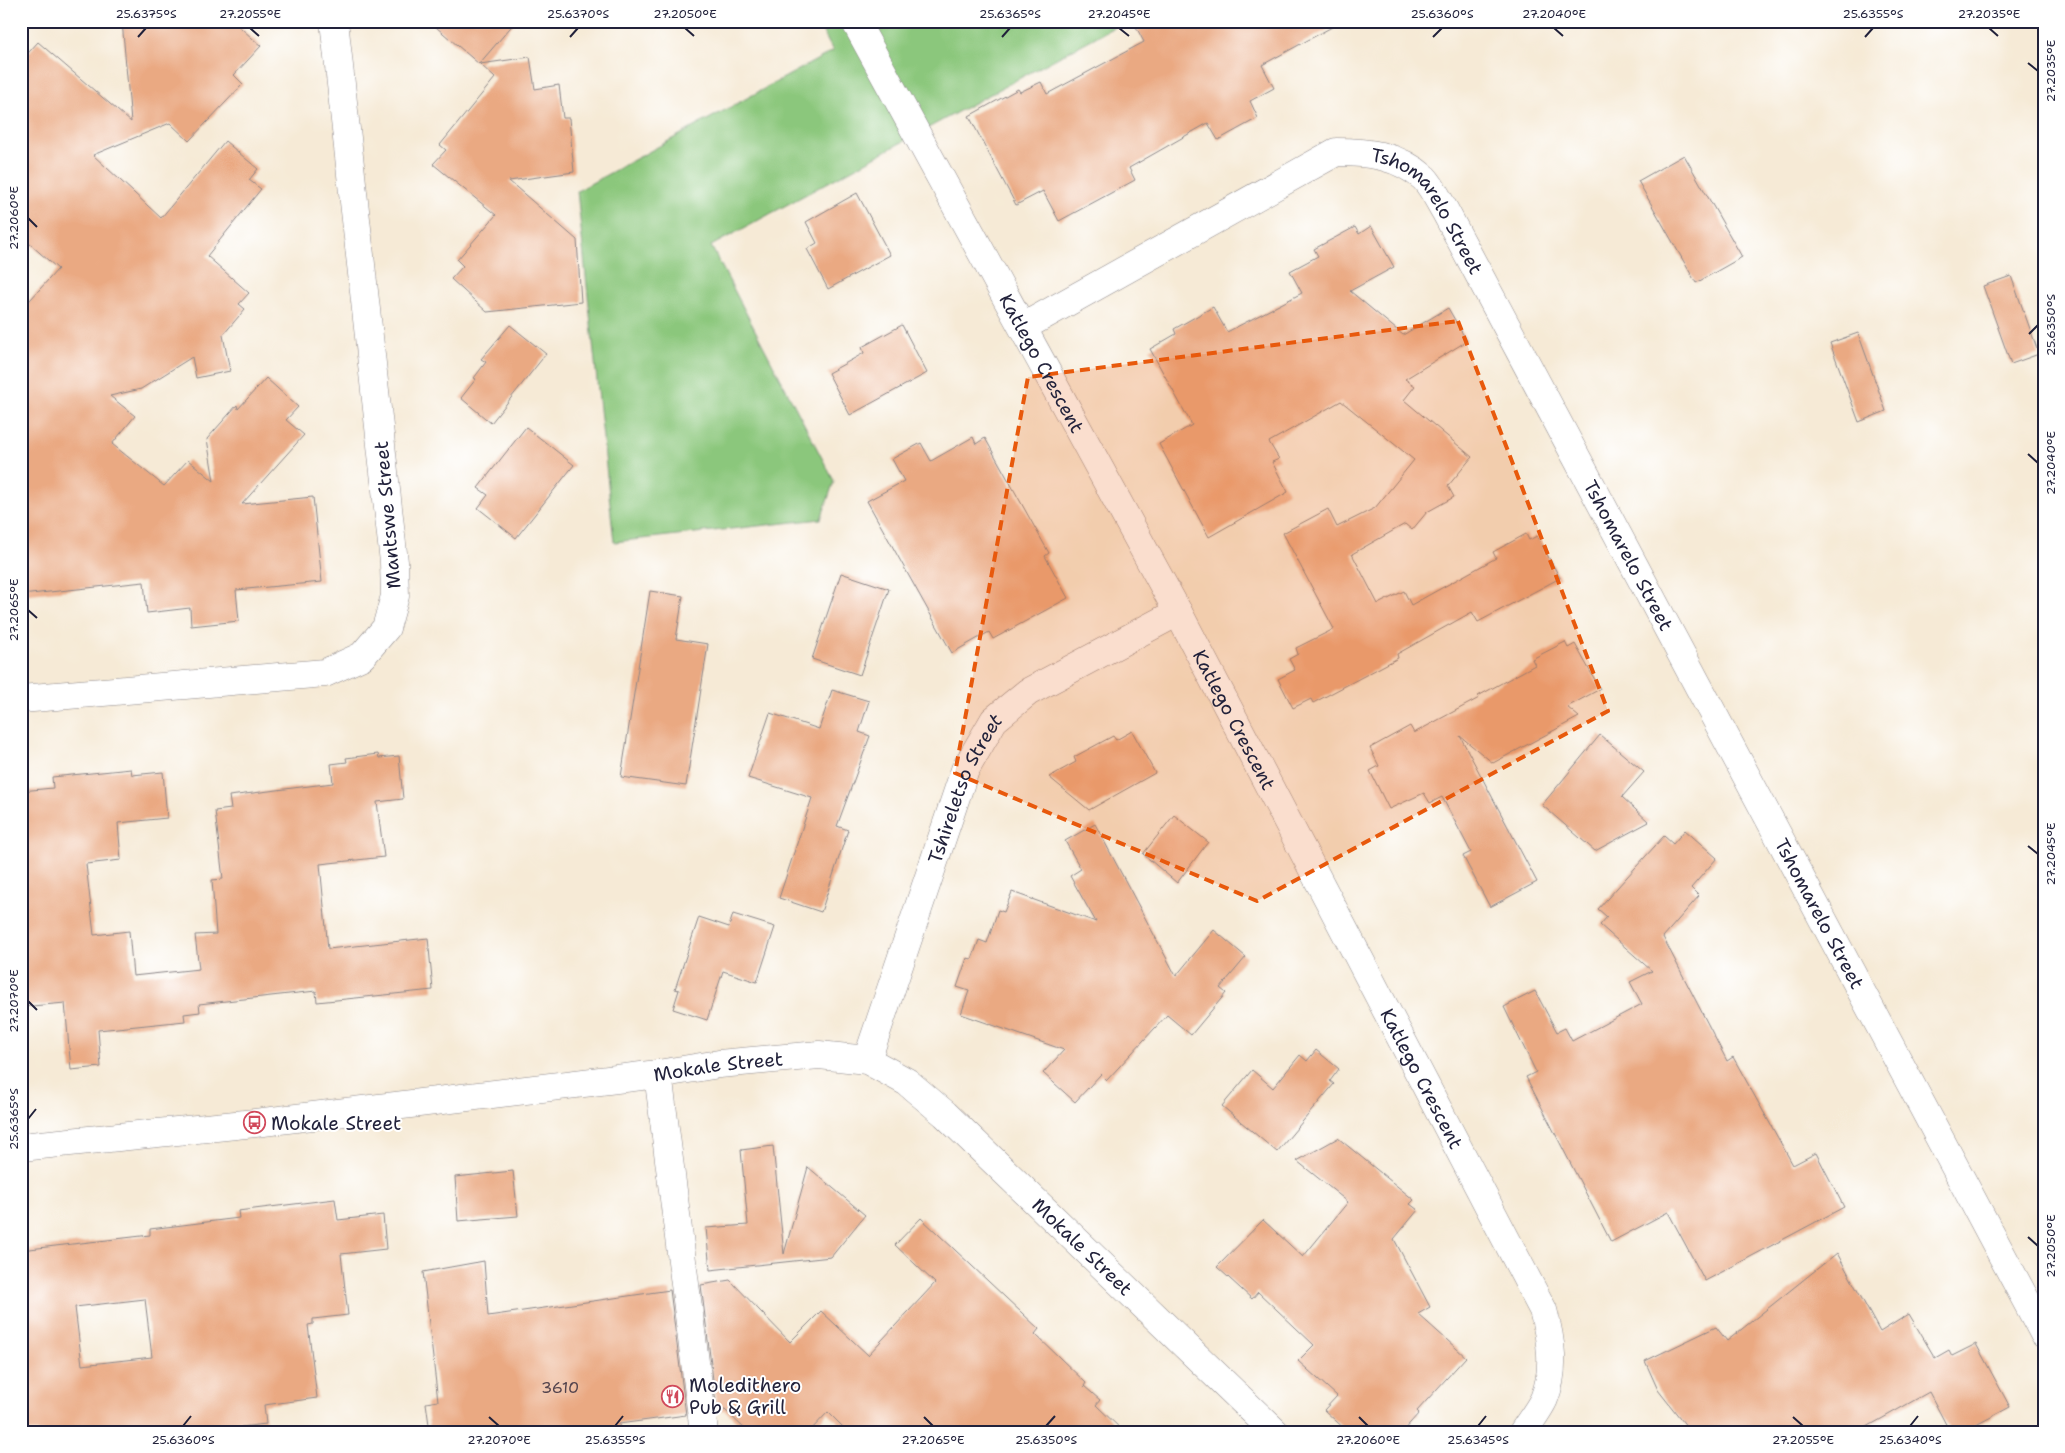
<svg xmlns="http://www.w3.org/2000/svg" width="2065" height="1453" font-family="'Shantell Sans',sans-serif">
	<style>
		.green { fill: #8bc77c; stroke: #56745c }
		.building { fill: #eaa982; fill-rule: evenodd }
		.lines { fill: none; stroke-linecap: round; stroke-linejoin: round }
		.street-casing { stroke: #8c8688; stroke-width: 29 }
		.street { stroke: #fff; stroke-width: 28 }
		.marked { fill: #e8590c; fill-opacity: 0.2; stroke: #e8590c; stroke-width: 4; stroke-dasharray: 10 6; stroke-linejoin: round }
		.ticks { fill: none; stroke: #22223b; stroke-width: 2 }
		.labels { text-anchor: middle; stroke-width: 4; stroke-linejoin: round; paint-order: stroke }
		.number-label { font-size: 16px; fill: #54444d }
		.street-label { font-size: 19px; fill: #22223b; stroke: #fff }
		.poi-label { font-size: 19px; fill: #22223b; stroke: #fff; text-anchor: start }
		.neatline { fill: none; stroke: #22223b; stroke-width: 2 }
		.ticks-label { font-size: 12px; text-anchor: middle; fill: #22223b }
	</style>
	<rect width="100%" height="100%" fill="#fff"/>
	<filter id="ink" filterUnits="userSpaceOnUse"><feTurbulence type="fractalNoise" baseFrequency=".02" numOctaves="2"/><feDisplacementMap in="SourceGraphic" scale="10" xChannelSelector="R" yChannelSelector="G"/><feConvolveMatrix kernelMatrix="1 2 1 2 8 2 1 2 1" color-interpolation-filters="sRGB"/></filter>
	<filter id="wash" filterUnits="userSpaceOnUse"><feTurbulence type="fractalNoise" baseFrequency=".0096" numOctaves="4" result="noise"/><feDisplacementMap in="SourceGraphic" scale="20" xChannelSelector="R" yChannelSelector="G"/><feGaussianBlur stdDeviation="1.12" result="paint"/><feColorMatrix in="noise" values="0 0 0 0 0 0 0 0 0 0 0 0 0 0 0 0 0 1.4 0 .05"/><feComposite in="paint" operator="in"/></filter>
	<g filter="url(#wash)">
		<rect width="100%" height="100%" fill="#f6ead6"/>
		<path class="green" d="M817,21H1125L711,246L834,481L821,519L614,542L577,191L833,51Z"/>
		<g id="blocks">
			<path class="building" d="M122,21H233L261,46L234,75L243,84L189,141L170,123L93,155L161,218L225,141L258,169L249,180L261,189L207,256L249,293L239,304L245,309L223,335L230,371L196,378L192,357L141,389L110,396L135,416L112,444L164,486L188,460L214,481L207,439L237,405L238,409L266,378L298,407L286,420L304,435L242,504L313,497L322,582L236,590L239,621L191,626L190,608L147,613L144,582L21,595V310L58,269L21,236V61L38,42L131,122Z
				M429,21H516L479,64Z
				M1133,21H1343L1262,65L1274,88L1250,101L1258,118L1218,140L1208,123L1129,168L1135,180L1059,221L1043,191L1016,205L969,116L1018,89L1020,92L1041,82L1047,94L1144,42Z
				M530,57L535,89L559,85L563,118H569L574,172L509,181L577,240L581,302L487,312L451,279L463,266L457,260L496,215L433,164L446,150L440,145L495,78L480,64Z
				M1684,155L1742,257L1696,283L1638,181Z
				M857,193L890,255L828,289L807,249L817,243L806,222Z
				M1371,226L1394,267L1350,291L1403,335L1448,308L1467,341L1405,379L1415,386L1404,400L1472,457L1448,486L1454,497L1427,512L1412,530L1405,524L1352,554L1378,604L1404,591L1411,605L1496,558L1493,552L1526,534L1529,540L1537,536L1560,578L1478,622L1472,612L1397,654L1398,658L1313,703L1311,699L1293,708L1278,679L1295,670L1289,659L1298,654L1296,648L1334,629L1283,533L1328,509L1337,527L1375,508L1414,460L1341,401L1269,442L1279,459L1272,462L1288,492L1209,537L1159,444L1192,425L1150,349L1176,334L1174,329L1213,307L1227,332L1302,293L1290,271L1318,256L1314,249L1355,227L1359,234Z
				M2011,276L2039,354L2011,364L1983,286Z
				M510,325L546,354L491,423L461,398L476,379L474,378L486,362L481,359Z
				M902,325L927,373L850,415L828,373L864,353L862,347Z
				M1858,333L1886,411L1859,422L1830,343Z
				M526,427L574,465L516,538L478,508L488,495L478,488Z
				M973,437L976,444L985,438L1049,553L1045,556L1068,598L993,639L989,632L952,653L867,501L904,481L892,459L921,443L931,461Z
				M841,573L889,589L860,675L812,659Z
				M650,591L683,596L676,639L708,644L686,786L621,777Z
				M1565,642L1568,648L1575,644L1600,689L1567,707L1579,717L1493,763L1460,736L1537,882L1490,907L1463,856L1471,852L1442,797L1430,803L1424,793L1389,809L1370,771L1379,766L1370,748L1410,726L1414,733L1479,698L1478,696L1535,665L1532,659Z
				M832,690L869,701L859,732L870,736L837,826L848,830L821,912L779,898L812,798L748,778L770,713L819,729Z
				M1132,731L1155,773L1089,810L1049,777L1076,762L1074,757L1113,736L1116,740Z
				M1600,735L1644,772L1622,797L1649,822L1595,851L1542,805Z
				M378,754L379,758L399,756L403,799L377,802L384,857L320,864L328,949L428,938L433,990L317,1002L316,991L199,1004L200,1012L184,1014L185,1021L98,1030L101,1067L71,1070L65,1003L21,1007V791L53,788L52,777L131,769L132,775L163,772L167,818L118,823L121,860L86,864L94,935L129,931L133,976L199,969L195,935L216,934L212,880L223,879L215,811L231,809L229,796L333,783L331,764L347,762L346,758Z
				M1174,815L1208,842L1177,883L1143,854Z
				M1095,824L1176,976L1214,930L1246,957L1220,988L1226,993L1191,1035L1167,1015L1107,1080L1101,1074L1075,1102L1043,1073L1064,1050L961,1014L969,991L957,987L967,958L972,959L979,940L987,943L998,910L1004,912L1012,892L1096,922L1070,876L1081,869L1065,841Z
				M1685,830L1717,858L1691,888L1699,896L1663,937L1727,1061L1733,1057L1793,1165L1816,1153L1844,1207L1705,1281L1668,1212L1611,1242L1526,1077L1536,1072L1504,1007L1535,991L1557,1032L1565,1028L1572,1041L1642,1004L1630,982L1652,971L1600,925L1607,917L1598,909L1664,836L1673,844Z
				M733,914L775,927L757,982L723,971L707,1020L673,1009L679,990L675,989L699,917L729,927Z
				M1316,1050L1339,1069L1330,1081L1334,1084L1277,1152L1222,1106L1252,1070L1273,1088L1300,1055L1307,1061Z
				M1338,1138L1414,1200L1410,1204L1418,1210L1394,1239L1430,1307L1418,1314L1466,1357L1417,1411L1419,1413L1402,1432H1348L1324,1410L1337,1396L1298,1361L1314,1345L1258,1292L1252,1299L1217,1267L1263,1220L1303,1257L1348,1202L1297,1161Z
				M773,1146L784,1254L808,1167L865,1215L831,1257L710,1270L706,1228L748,1225L741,1150Z
				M513,1171L518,1216L458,1221L455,1177Z
				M335,1199L338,1220L383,1215L386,1249L341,1254L348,1315L313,1319V1324L308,1325L317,1398L264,1405L266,1424L241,1427V1432H21V1250L150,1235V1229L239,1218L238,1211ZM145,1299L152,1357L82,1365L75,1307Z
				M921,1218L1039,1329L1035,1334L1086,1383L1084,1386L1100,1400L1096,1405L1124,1432H848L828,1412L809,1432H748L725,1410L717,1411L701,1285L730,1280L790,1342L821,1311L868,1355L935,1283L895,1245Z
				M1837,1253L1880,1332L1909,1314L1935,1358L1949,1350L1952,1356L1976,1344L2010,1407L1963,1432H1950L1929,1392L1858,1432H1691L1658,1390L1645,1361L1716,1327L1727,1341Z
				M484,1261L488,1316L670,1290L686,1415L619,1424L620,1432H430L426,1403L438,1401L423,1272Z"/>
		</g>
	</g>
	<g filter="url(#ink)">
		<use href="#blocks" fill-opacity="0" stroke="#8c8688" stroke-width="1"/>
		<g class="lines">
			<defs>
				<g id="street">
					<path id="s1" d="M855,21L1178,612L1543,1310C1551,1339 1556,1370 1544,1399C1539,1410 1530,1421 1523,1432"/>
					<path id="s2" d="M1023,327L1336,152C1369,152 1398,155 1424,178C1432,186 1439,201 1445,211L2044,1334"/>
					<path d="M21,699L325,673L362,656L386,628L395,596L394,562L334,21"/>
					<path id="s3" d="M867,1060L965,770L994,720L1028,692L1178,612"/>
					<path d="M658,1074L704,1432"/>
					<path id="s4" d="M21,1147L255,1123L658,1074L719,1064L819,1055L867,1060L907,1082L945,1114L1275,1432"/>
				</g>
			</defs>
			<use href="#street" class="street-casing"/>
			<use href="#street" class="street"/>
		</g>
	</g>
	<path class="marked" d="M1458,321L1608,711L1257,901L955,773L1028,377Z"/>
	<path class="ticks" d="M250,28L259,36M685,28L694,36M1119,28L1129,36M1554,28L1563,36M1989,28L1998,36M138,37L146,28M570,37L578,28M1002,37L1010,28M1433,37L1442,28M1865,37L1873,28M2028,63L2038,71M28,218L37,227M2029,334L2038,325M2028,454L2038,463M28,610L37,618M2028,846L2038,854M28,1001L37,1010M28,1119L36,1109M2028,1237L2038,1246M489,1417L499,1426M924,1417L933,1426M1359,1417L1368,1426M1793,1417L1803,1426M183,1426L191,1416M615,1426L623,1416M1046,1426L1055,1416M1478,1426L1486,1416M1910,1426L1918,1416"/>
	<defs>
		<symbol id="bus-ring" viewBox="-11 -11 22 22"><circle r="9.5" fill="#fff" stroke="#d1495b" stroke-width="1.5"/><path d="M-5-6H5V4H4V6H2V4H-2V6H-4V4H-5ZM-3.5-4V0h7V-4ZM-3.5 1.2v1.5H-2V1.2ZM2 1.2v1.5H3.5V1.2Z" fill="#d1495b"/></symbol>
		<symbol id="restaurant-ring" viewBox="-11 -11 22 22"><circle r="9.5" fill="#fff" stroke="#d1495b" stroke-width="1.5"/><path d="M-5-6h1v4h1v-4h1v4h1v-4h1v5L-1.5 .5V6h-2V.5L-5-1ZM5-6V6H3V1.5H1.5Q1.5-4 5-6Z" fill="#d1495b"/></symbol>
	</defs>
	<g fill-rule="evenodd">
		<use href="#bus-ring" x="242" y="1110" width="25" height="25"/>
		<use href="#restaurant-ring" x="660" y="1384" width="25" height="25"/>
	</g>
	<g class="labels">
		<g class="number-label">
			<text x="560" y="1393">3610</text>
		</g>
		<g class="street-label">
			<text dy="7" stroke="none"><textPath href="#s2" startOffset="478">Tshomarelo Street</textPath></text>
			<text dy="7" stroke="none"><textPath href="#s1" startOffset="390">Katlego Crescent</textPath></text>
			<text transform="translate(387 515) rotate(-95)" y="7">Mantswe Street</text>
			<text dy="7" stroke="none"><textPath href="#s2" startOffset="882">Tshomarelo Street</textPath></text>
			<text dy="7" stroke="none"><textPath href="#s1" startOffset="795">Katlego Crescent</textPath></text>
			<text dy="7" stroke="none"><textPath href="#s3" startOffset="289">Tshireletso Street</textPath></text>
			<text dy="7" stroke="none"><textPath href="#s2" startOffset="1288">Tshomarelo Street</textPath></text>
			<text dy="7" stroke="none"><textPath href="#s4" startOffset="702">Mokale Street</textPath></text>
			<text dy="7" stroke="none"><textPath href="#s1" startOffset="1200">Katlego Crescent</textPath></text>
			<text dy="7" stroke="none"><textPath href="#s4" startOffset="1138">Mokale Street</textPath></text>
		</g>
		<g class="poi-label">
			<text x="271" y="1130">Mokale Street</text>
			<text x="689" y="1392">Moledithero<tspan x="689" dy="22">Pub &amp; Grill</tspan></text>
		</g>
	</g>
	<rect width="2065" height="1453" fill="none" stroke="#fff" stroke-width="55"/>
	<rect x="28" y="28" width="2010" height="1398" class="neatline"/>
	<g class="ticks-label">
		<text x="146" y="18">25.6375°S</text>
		<text x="250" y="18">27.2055°E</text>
		<text x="578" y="18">25.6370°S</text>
		<text x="685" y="18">27.2050°E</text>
		<text x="1010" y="18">25.6365°S</text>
		<text x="1119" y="18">27.2045°E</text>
		<text x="1442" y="18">25.6360°S</text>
		<text x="1554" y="18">27.2040°E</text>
		<text x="1873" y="18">25.6355°S</text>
		<text x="1989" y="18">27.2035°E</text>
		<text transform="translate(2051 71) rotate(-90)" y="4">27.2035°E</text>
		<text transform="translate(14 218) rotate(-90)" y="4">27.2060°E</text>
		<text transform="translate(2051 325) rotate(-90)" y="4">25.6350°S</text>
		<text transform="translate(2051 463) rotate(-90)" y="4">27.2040°E</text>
		<text transform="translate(14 610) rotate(-90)" y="4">27.2065°E</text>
		<text transform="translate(2051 854) rotate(-90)" y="4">27.2045°E</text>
		<text transform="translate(14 1001) rotate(-90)" y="4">27.2070°E</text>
		<text transform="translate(14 1119) rotate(-90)" y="4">25.6365°S</text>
		<text transform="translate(2051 1246) rotate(-90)" y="4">27.2050°E</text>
		<text x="183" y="1444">25.6360°S</text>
		<text x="499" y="1444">27.2070°E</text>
		<text x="615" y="1444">25.6355°S</text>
		<text x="933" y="1444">27.2065°E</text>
		<text x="1046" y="1444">25.6350°S</text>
		<text x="1368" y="1444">27.2060°E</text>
		<text x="1478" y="1444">25.6345°S</text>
		<text x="1803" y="1444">27.2055°E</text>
		<text x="1910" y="1444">25.6340°S</text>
	</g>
</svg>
